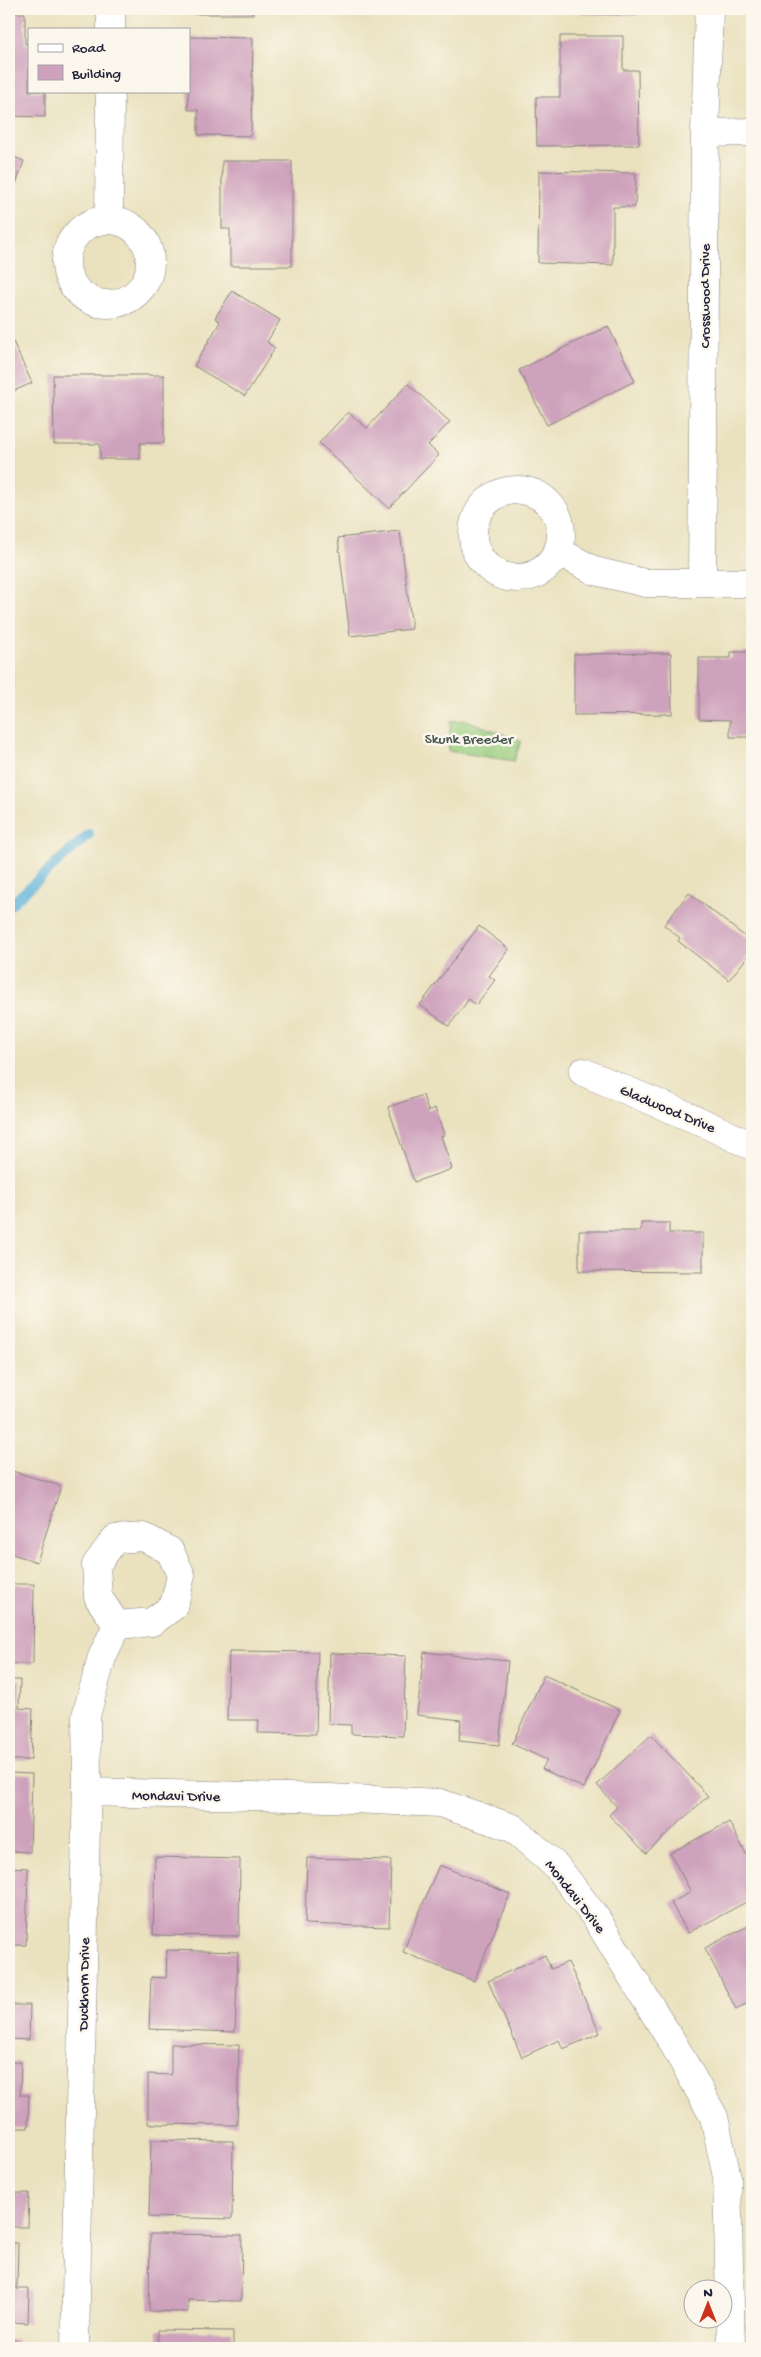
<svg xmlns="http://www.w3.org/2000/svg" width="761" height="2357" font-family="'Gochi Hand',sans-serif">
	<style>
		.green { fill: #98cc7d; stroke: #5d775c }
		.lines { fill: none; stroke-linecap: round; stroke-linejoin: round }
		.stream { stroke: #5db1d8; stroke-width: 10 }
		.building { fill: #cea1bc }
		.minor-casing { stroke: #86827c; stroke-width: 29 }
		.minor { stroke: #fff; stroke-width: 28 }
		.labels { text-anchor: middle; stroke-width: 5; stroke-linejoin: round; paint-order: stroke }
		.street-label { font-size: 15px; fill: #22223b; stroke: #fbf7ec }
		.park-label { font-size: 15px; fill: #45554f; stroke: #fbf7ec }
	</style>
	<rect width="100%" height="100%" fill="#fbf7ec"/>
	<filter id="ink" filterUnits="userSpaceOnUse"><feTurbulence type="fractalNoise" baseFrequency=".02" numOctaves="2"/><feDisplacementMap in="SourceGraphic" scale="10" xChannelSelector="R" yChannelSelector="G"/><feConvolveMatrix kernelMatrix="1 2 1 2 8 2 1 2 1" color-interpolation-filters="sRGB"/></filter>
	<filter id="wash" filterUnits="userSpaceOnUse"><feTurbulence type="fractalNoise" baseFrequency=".0096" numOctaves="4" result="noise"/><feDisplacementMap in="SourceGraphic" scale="20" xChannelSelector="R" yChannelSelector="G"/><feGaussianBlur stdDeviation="1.12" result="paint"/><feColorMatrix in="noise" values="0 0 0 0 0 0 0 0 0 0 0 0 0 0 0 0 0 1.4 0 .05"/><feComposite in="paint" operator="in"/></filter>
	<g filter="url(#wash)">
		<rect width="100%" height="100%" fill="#eae1be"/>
		<path class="green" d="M466,720L521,741L514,761L448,751L451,721Z"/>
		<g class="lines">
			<path class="stream" d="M9,906L89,834"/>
		</g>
		<g id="blocks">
			<path class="building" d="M192,9H254L253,14H192Z
				M581,9H638V15L581,14Z
				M9,13H25V44H29V91H45V117L9,116Z
				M560,36H623V70H638L639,145L537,146L536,97H560Z
				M189,37L253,38L251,136L198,135V110H188Z
				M9,155L24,161L9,204Z
				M222,161H292V266H230V229H222Z
				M539,171L636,173L635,207H613V265L538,263Z
				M232,291L280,320L267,342L275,348L245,396L194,366L220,322L215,318Z
				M608,326L635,381L547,425L519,370Z
				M9,333L32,383L9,393Z
				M53,375H164V443H140V459H100V444H54Z
				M408,384L450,422L428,445L439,455L389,508L319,443L348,412L367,428Z
				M400,531L412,629L350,636L338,538Z
				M731,652H752V737H730V720L699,719V658H731Z
				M671,653L672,714L574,715V654Z
				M689,893L752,942V951L729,980L678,941L680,938L664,925Z
				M479,926L509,949L489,976L495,980L476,1005L469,999L449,1026L420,1005Z
				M423,1095L428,1111L435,1108L444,1135L441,1136L452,1169L414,1182L388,1107Z
				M641,1223H669V1233H703V1272L579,1271V1231H641Z
				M9,1470L61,1486L37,1562L9,1553Z
				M9,1584H34L33,1664H9Z
				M229,1651L318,1652L316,1734L258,1733L259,1720H227Z
				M424,1652L508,1661L499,1745L459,1741L461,1720L417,1715Z
				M330,1653L406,1656L403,1736L351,1734V1725L328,1724Z
				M544,1675L620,1710L584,1788L542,1769L547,1760L512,1744Z
				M9,1680H20L19,1708L33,1709L31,1760H9Z
				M651,1735L708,1796L646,1853L609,1815L617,1807L597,1785Z
				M9,1773L32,1774L30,1852L9,1851Z
				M729,1822L752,1865V1899L688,1933L671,1903L691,1892L670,1853Z
				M155,1857L240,1859L239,1936L153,1935Z
				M307,1858L391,1860L389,1927L305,1924Z
				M439,1865L510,1894L474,1981L403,1952Z
				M9,1867L28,1868L26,1945H9Z
				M752,1924V2001L736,2009L705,1948Z
				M167,1950L238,1952L235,2032L149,2029L151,1977L166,1978Z
				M545,1955L551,1969L568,1962L600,2033L563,2049L559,2040L522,2057L488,1981Z
				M9,1961H12V2005H30L29,2040L9,2039Z
				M171,2044L239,2045L237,2125L148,2124V2074L171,2075Z
				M9,2062H21L20,2095H29L28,2128H9Z
				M151,2140L233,2141L232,2219L149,2217Z
				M9,2193H29L28,2227H9Z
				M150,2234L242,2235L241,2301L188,2300V2312L149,2311Z
				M9,2243H18L17,2289H29L28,2323L9,2322Z
				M158,2330L233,2331V2348H158Z
				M9,2340H17L16,2348H9Z"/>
		</g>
	</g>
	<g filter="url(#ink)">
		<use href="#blocks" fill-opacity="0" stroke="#86827c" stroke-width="1"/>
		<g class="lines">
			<defs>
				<path id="minor" d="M111,29V9
					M705,133L752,132
					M109,219L110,91
					M66 262a42 42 0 1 1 84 0a42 42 0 1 1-84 0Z
					M473 534a44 44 0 1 1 88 0a44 44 0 1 1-88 0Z
					M558,551L595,571L645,583H752
					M702,583L705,133L709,9
					M583,1072L695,1119L752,1146
					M144,1537L170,1551L181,1575L174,1606L152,1622L117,1625L98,1597L96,1565L115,1539Z
					M87,1792L329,1798L440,1803L513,1828L557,1867L596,1918L674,2045L714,2117L727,2177L731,2348
					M75,2348L87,1777L86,1716L102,1657L117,1625"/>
			</defs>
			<use href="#minor" class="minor-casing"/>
			<use href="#minor" class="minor"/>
		</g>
	</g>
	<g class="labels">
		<g class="street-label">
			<text transform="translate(704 296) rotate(-90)" y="5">Crosswood Drive</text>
			<text transform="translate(668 1108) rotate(23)" y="5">Gladwood Drive</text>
			<text transform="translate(176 1795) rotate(1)" y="5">Mondavi Drive</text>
			<text transform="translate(576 1896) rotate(52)" y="5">Mondavi Drive</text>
			<text transform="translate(83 1984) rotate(-89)" y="5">Duckhorn Drive</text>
		</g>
		<g class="park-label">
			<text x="469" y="743">Skunk Breeder</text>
		</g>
	</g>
	<rect width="761" height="2357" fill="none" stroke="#fbf7ec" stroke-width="30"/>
	<rect x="28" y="28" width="162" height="65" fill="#fbf7ec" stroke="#a4a2a5"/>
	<rect x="38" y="44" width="25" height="8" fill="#ffffff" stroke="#a4a2a5"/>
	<text x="72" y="52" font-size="15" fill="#22223b">Road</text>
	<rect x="38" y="65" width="25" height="15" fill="#cea1bc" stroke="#a4a2a5"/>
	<text x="72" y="78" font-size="15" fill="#22223b">Building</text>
	<g transform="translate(708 2304)"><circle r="24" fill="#fbf7ec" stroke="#a4a2a5"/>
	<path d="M0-4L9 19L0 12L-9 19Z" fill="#c8321e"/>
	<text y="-8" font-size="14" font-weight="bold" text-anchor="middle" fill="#22223b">N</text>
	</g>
</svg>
